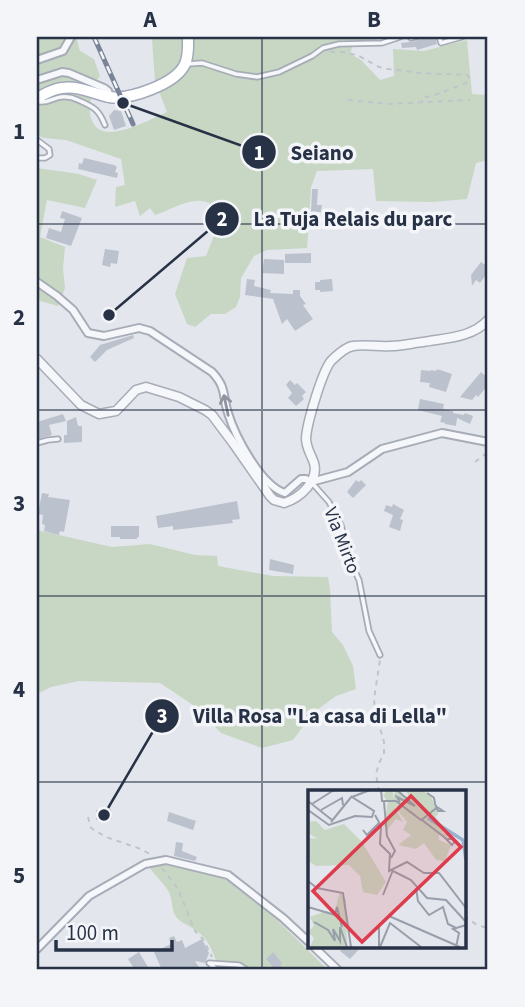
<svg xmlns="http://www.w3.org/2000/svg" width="525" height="1007" font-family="'Source Sans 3',sans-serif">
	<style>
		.green { fill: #c7d7c3 }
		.building { fill: #bcc2cd }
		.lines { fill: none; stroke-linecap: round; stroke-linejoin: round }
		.service-casing { stroke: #a7acb7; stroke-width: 7 }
		.minor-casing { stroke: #a7acb7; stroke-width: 10 }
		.tertiary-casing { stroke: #a7acb7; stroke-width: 11 }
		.primary-casing { stroke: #a1a9ba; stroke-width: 13 }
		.path { stroke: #c0c4cb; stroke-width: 2; stroke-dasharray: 5 5; stroke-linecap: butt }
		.service { stroke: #f6f7fa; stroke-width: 3.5 }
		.minor { stroke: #f6f7fa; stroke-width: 6 }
		.tertiary { stroke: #f6f7fa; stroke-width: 8 }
		.primary { stroke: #fff; stroke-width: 10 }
		.rail-casing { stroke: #7a8498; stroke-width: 5 }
		.rail { stroke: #f3f5f9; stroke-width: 2.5; stroke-dasharray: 8; stroke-linecap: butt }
		.oneway { stroke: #8f94a0 }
		.grid { fill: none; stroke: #283247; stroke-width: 2; stroke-opacity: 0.55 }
		.labels { text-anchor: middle; stroke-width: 7; stroke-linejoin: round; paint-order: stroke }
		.street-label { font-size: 19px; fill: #283247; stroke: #f3f5f9 }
		.inset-river { fill: none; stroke: #9ab2d0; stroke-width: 3.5 }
		.inset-road { fill: none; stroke: #989eaa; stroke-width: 2 }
		.view { fill: #de3b4c; fill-opacity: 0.15; stroke: #de3b4c; stroke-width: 3.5 }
		.inset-edge { fill: none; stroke: #283247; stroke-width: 3.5 }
		.leader { fill: none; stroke: #283247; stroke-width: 2.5 }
		.callout-dot { fill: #283247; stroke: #f3f5f9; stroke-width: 2.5 }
		.mark-label { font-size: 21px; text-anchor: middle; font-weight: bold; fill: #fff }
		.callout-label { font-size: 21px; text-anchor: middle; font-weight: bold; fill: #283247; stroke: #f3f5f9; stroke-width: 7; stroke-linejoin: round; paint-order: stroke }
		.neatline { fill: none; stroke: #283247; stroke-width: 2.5 }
		.grid-label { font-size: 23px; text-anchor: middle; font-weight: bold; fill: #283247 }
	</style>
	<rect width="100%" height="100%" fill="#e3e6ec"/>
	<path class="green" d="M37,37H76L80,51L94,59L100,76C93,83 91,97 90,107C89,114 91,121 96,127C110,142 151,119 167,112L155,81L152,40L155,37H396L354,42L350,54L361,60L380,80L394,76L393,49L424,51L467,40L472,94L488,95V160L476,163L467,199L433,202L376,201L373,169L317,171L311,187L307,248L267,250L254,256L241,278L240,297L236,307L225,314H211L195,327L187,324L175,294L187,258L206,256L223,213C219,210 214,205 209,203C192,195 171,210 155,215L150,208L140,216L135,201L115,207L116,187L125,185L121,159L66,140L44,138L37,135Z
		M37,168L79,174L97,180L85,208L47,200L40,237L65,247L63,269L65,288L58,306L37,300Z
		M37,530L112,547L150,544L195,555L217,556L218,566L273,576L328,577L330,589L332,632L343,645L353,666L356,689L336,696L314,712L293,740L262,748L221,733L196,707L160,683L79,681L51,687L37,694Z
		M162,864L199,871L222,877L273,916L328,970H215L217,963C212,950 209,940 197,931C191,926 178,922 175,915C171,907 173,897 167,889C163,882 155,876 150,868Z"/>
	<path class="building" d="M419,37H435L437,44L417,50L416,47L402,48L401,43L416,41Z
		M114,110L121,111L126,126L114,130L109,116Z
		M84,158L114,165L117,167L115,172L118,173L117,178L78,169L79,163L82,164Z
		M312,189H318L317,205H322L321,212H311Z
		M62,211L82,218L71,246L46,238L49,228L61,232L65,219L60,218Z
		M444,214L446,228L431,230L429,217Z
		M105,249L119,251L117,264L111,263L110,267L102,265Z
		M311,253V263H285V254Z
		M264,259L284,260V274L262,273Z
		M481,262L488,267V272L480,283L476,280L472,286L471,275Z
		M247,279L255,280L254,286L271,290L270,293L293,294V290H300V296L306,304L303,305L313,319L295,331L287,319L282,324L273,299L245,295Z
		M332,279L333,291L320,292V290H315V282H320V280Z
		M133,335L134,338L107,350L95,362L90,357L100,345Z
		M437,369L452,374L446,392L429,387L430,383L420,382L421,370L431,371V370L436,371Z
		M481,372L488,378V385L478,397L476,395L472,400L460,397Z
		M290,380L295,385L297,383L306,392L302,396L304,399L296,406L288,398L292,393L286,385Z
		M420,399L444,404L443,409L453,411V413L464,415L465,413L473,416L470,424L457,418L456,426L445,424V423L440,422L442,416L418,410Z
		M63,414L66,421L49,425L52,435L37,439V422Z
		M76,417L78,426H82V442L64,443V435H67V421Z
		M356,480L359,482L361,480L366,485L353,498L347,492Z
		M42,493L49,494L48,497L70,500L64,532L60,531L59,535L44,531L45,525L42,524L43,515L38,514Z
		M237,501L240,519L232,520L233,523L173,530V526L158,528L156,516Z
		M393,504L404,510L400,519L403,520L400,531L389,527L393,515L384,511L386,505L392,507Z
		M111,526H139V537H137V539H120V537H111Z
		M270,559L294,565L293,574L269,570Z
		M111,809L112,819L96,820V810Z
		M169,812L196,821L193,830L167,821Z
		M176,842L183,843L182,851L197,857L195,861L174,856Z
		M174,936L177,942L182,940L185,948L202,939L209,953L205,963L195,961L201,970H162L154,952L171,944L169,938Z
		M344,946H362L350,959L340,951Z
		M139,952L148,967L143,970H135L128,959Z
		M273,952L282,963L280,965L282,967L278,970H276L266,959Z"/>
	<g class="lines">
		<defs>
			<path id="service" d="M410,37L411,38L415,37
				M439,37L441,43L462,37
				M187,64L202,63L236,74L257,77L279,72L312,56L323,48L339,44L382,43L400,37
				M38,99L40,102C48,103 53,98 61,97C68,96 72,97 78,100C93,107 98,108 105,125
				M37,140L49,149L50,155L45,158H37
				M37,443L48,440L58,439
				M313,484L329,502L341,525L345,540V550L359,580L369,631L380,655
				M217,970L209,963L239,965L247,970"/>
			<path id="minor" d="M37,60L63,51L71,37
				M37,80L62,72L69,73L104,88L108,91L110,97
				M37,282L57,296L73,310L88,333L104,336L139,328L150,331L212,372C227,388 222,395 228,413C235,436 261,486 285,493L301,479H306L311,482L348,472L382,449L442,433L488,442
				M313,946L338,970
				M37,949L89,896L145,864L166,860L228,875L283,918L310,943"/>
			<path id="tertiary" d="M37,359L81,405L99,414L116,411L136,390L146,387L179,397L205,410L212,415L233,443L270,496L274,500L284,503C300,498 319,481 314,463C311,454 306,448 306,438C307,423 322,372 331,361C336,356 346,347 353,346C365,344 379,347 391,346C402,346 413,343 423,342C445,338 472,338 488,320"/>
			<path id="primary" d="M37,98C45,94 52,89 62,88C77,85 94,94 109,97C130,100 176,84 185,64C189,55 188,45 188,37"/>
		</defs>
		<use href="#service" class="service-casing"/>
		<use href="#minor" class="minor-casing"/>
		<use href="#tertiary" class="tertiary-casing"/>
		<use href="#primary" class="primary-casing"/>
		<path class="path" d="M330,52H344L359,56L379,67L388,69L421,73L467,75L470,79L466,83L435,95L422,98V102
			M348,100L390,104L470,100
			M475,462L488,452
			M379,792L376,774L379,763L384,754V742L375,710L374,699L380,660
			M88,817L91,828L106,837L141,849L151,855
			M162,868L178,889L195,931L203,939L212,957
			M464,916L477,925L488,928"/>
		<use href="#service" class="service"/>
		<use href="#minor" class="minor"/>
		<use href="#tertiary" class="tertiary"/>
		<use href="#primary" class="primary"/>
		<defs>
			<path id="rail" d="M94,37L133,124"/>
		</defs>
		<use href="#rail" class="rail-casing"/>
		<use href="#rail" class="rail"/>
	</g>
	<defs><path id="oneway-shaft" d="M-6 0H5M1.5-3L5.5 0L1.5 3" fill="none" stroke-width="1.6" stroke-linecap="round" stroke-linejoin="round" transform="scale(1.75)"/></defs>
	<use class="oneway" href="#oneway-shaft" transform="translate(226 405) rotate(-102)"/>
	<path class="grid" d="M262,37V970M37,224H488M37,410H488M37,596H488M37,782H488"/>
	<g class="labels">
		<g class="street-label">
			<text transform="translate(343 540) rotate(69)" y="7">Via Mirto</text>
		</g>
	</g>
	<g transform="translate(308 790)">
		<rect width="158" height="158" fill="#e3e6ec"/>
		<path d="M80,0H85V8L88,0L103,9L97,0H114L123,7L130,24L127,27L137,39L134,42L144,48L131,45V50L143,55L137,71L128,70L116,53L108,59L90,55L103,45L95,40L99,32L86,16L95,32L88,29L79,40L76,35L80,12L75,5ZM8,31L17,40L36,34L54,52L78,92L69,105L55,102L52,86L41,75L8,76L0,71V48L10,49L0,43V32ZM32,102L38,110L39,157H2L6,148L0,142L6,136L2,127L18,121L26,123Z" fill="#c7d7c3"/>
		<path class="inset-river" d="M120,28L155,50L158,70"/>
		<path class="inset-road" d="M73,0L74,11H88L113,30L116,28L127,19L129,17L135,21H130L129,19V18L127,14V13L126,8L125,7L119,3M89,0L107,16L89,7L92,12M0,11L24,30M76,12L79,46L87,61L83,68M4,14L26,0M0,20L21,35L47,26L64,27L66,21L44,7L62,0M13,20L34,8L35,15M67,25L73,36L72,54L82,64L81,81L99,72L116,83H131L158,118M114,30L140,50M23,32L44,6M55,40L59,45L71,33M138,49H144L147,51L144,55ZM85,81L103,90L119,108L138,110L158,132M0,91L9,98L35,103L43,157M108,98L110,111L121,125L135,117L140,134L148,138M75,105L85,80M0,117L27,125L29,117L34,137M6,132L20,140L27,151L25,139L32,151V137L39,157M71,157V135L81,126L152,157M72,157L82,133L113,157M148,157L151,143L145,139L158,135"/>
		<path class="view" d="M103,6L153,57L54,152L5,101Z"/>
		<rect width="158" height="158" class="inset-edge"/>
	</g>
	<path class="leader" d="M123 103L259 152M109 315L222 219M104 815L162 716"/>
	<g class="callout-dot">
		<circle cx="123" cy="103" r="7"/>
		<circle cx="109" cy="315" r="7"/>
		<circle cx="104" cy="815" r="7"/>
		<circle cx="259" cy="152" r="18"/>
		<circle cx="222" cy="219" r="18"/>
		<circle cx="162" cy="716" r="18"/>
	</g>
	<g class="mark-label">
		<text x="259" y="160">1</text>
		<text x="222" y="226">2</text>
		<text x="162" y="723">3</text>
	</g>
	<g class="callout-label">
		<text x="322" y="160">Seiano</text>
		<text x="353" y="226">La Tuja Relais du parc</text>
		<text x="320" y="723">Villa Rosa "La casa di Lella"</text>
	</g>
	<rect width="525" height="1007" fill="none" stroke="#f3f5f9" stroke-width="77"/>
	<path d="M56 940v10h116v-10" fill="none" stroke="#283247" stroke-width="3.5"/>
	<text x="66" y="940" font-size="21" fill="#283247" stroke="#f3f5f9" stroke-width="5" paint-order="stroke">100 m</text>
	<rect x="38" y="38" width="448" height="930" class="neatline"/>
	<g class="grid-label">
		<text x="150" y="27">A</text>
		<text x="374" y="27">B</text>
		<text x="19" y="139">1</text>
		<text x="19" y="325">2</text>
		<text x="19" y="511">3</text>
		<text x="19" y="697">4</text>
		<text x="19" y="883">5</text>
	</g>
</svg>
